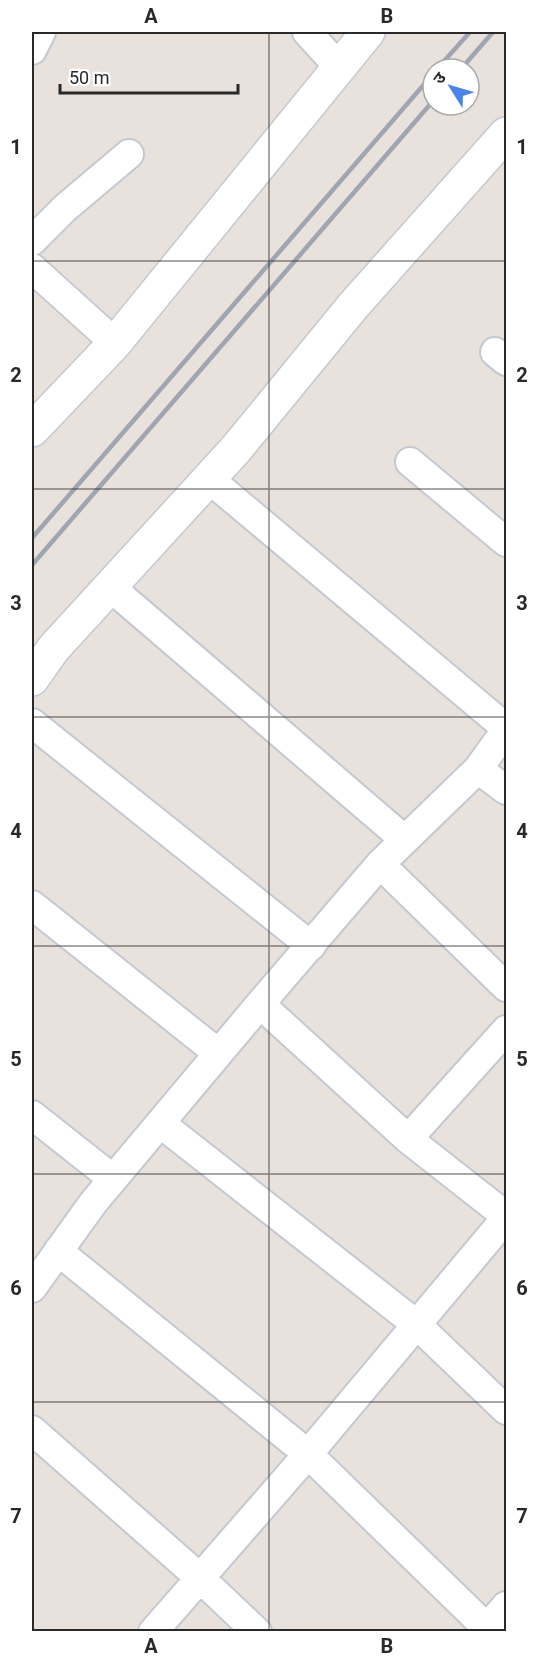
<svg xmlns="http://www.w3.org/2000/svg" width="538" height="1663" font-family="Roboto,'Noto Sans Devanagari',sans-serif">
	<style>
		.lines { fill: none; stroke-linecap: round; stroke-linejoin: round }
		.street-casing { stroke: #c4c9d1; stroke-width: 32 }
		.secondary-casing { stroke: #c4c9d1; stroke-width: 36 }
		.street { stroke: #fff; stroke-width: 28 }
		.secondary { stroke: #fff; stroke-width: 33 }
		.rail { stroke: #9fa5b1; stroke-width: 4.5 }
		.grid { fill: none; stroke: #292929; stroke-width: 1.5; stroke-opacity: 0.55 }
		.neatline { fill: none; stroke: #292929; stroke-width: 2 }
		.grid-label { font-size: 20px; text-anchor: middle; font-weight: bold; fill: #292929 }
	</style>
	<rect width="100%" height="100%" fill="#e9e1dc"/>
	<g class="lines">
		<defs>
			<path id="street" d="M307,32L339,67
				M32,50L41,32
				M32,241L65,208L129,154
				M32,268L115,343
				M495,352L506,361
				M410,462L506,542
				M208,478L506,728
				M109,586L405,840
				M32,723L311,946
				M478,769L506,790
				M380,864L506,987
				M32,905L218,1053
				M260,1004L408,1139L506,1216
				M32,1115L113,1179
				M160,1123L416,1324L506,1410
				M408,1139L506,1030
				M58,1251L308,1454L491,1632
				M32,1288L93,1203L260,1004L380,864L478,769L506,730
				M32,1430L200,1578L257,1632
				M487,1628L506,1606
				M153,1632L308,1454L506,1218"/>
			<path id="secondary" d="M32,430L115,343L368,32
				M32,679L53,649L236,449L353,306L506,134"/>
		</defs>
		<use href="#street" class="street-casing"/>
		<use href="#secondary" class="secondary-casing"/>
		<use href="#street" class="street"/>
		<use href="#secondary" class="secondary"/>
		<path class="rail" d="M437,69L470,32
			M461,69L493,32
			M32,538L433,74
			M32,565L433,101"/>
	</g>
	<path class="grid" d="M269,32V1632M32,261H506M32,489H506M32,717H506M32,946H506M32,1174H506M32,1402H506"/>
	<rect width="538" height="1663" fill="none" stroke="#ffffff" stroke-width="66"/>
	<g transform="translate(451 87) rotate(307)"><circle r="28" fill="#ffffff" stroke="#a9a9a9" stroke-width="1.5"/>
	<path d="M0-4.5L10 22L0 15L-10 22Z" fill="#4d83e5"/>
	<text y="-9" font-size="16" font-weight="bold" text-anchor="middle" fill="#292929">उ</text>
	</g>
	<path d="M60 84v9h178v-9" fill="none" stroke="#292929" stroke-width="3"/>
	<text x="69" y="84" font-size="18" fill="#292929" stroke="#ffffff" stroke-width="4.5" paint-order="stroke">50 m</text>
	<rect x="33" y="33" width="472" height="1597" class="neatline"/>
	<g class="grid-label">
		<text x="151" y="23">A</text>
		<text x="387" y="23">B</text>
		<text x="16" y="154">1</text>
		<text x="522" y="154">1</text>
		<text x="16" y="382">2</text>
		<text x="522" y="382">2</text>
		<text x="16" y="610">3</text>
		<text x="522" y="610">3</text>
		<text x="16" y="838">4</text>
		<text x="522" y="838">4</text>
		<text x="16" y="1066">5</text>
		<text x="522" y="1066">5</text>
		<text x="16" y="1295">6</text>
		<text x="522" y="1295">6</text>
		<text x="16" y="1523">7</text>
		<text x="522" y="1523">7</text>
		<text x="151" y="1653">A</text>
		<text x="387" y="1653">B</text>
	</g>
</svg>
